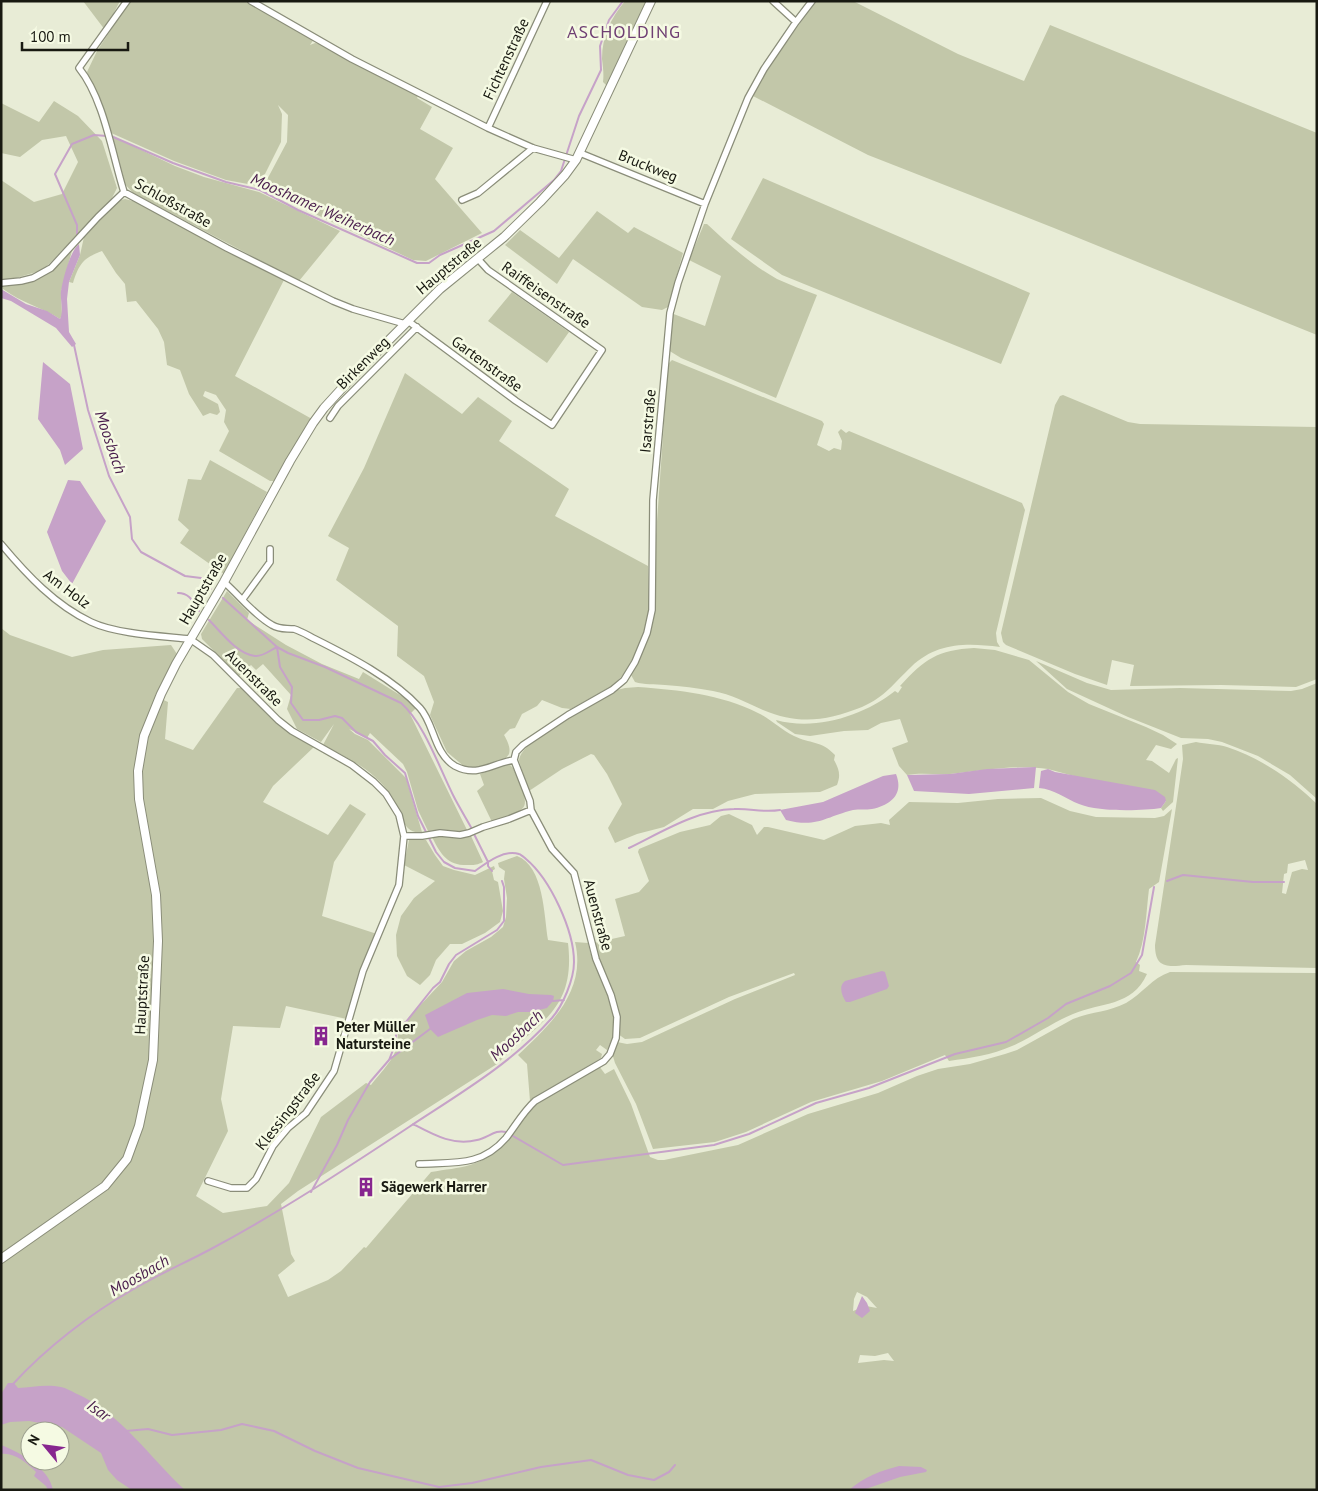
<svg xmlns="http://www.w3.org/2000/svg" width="1318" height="1491" font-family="'PT Sans',sans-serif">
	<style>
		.green { fill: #c2c7a9; fill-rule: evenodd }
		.water { fill: #c6a2c8 }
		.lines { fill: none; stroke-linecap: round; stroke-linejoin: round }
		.stream { stroke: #c6a2c8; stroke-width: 2 }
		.minor-casing { stroke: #8a8d79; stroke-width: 8 }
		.secondary-casing { stroke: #8a8d79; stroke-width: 10 }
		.minor { stroke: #fff; stroke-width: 5.5 }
		.secondary { stroke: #fff; stroke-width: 8 }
		.labels { text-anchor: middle; stroke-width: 5; stroke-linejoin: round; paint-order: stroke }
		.street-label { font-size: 15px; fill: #181911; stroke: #f5fae3 }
		.poi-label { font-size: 15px; font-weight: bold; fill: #181911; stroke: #f5fae3; text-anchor: start }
		.water-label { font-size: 16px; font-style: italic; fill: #481c4b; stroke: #f5fae3 }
		.quarter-label { font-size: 18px; letter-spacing: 1px; fill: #6f3f73; stroke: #f5fae3 }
	</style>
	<rect width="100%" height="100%" fill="#e8ecd6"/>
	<path class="green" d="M83,1H120L105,30Z
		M130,1H246L314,39L310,45L315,43L320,44L419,94L417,98L432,107L420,129L453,148L435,179L482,233L426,261L413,260L262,189L287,142L288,115L278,105L282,114L281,142L259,186L226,180L174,161L109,132L97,95L87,72L97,51Z
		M625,1H646L611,86H607L603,82C604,74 603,67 602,59C602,36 611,18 625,1Z
		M816,1H853L958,54L1024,81L1050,25L1317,133V335L1054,228L868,155L753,96L771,64Z
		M54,101L78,116L102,141L117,188L111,200L43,270L6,281L1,278V180L34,202L62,194L78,162L66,136L42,140L20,157L1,153V103L39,122Z
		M114,137L175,166L204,177L259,192L340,231L299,281L133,193L124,183L111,142Z
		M763,178L1030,293L1001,364L782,275L731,239Z
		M125,199L137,202L284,280L235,376L312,419L276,481H270L219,451L229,431L224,422L226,410L216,395L205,391L203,396L218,404L220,412L217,415L210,413L203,416L189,394L180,370L167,365L164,342L158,329L136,301L127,302L125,284L116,273L102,251C83,258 79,264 73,283L69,282L80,255L84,237L110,208L118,201Z
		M597,211L628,233L634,227L683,253L668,307L662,310L642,307L573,259L557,284L505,245L520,230L559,258Z
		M704,224H707C727,243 753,266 777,279C790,285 804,290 817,295L776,398L681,358L668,350L671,313L705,326L721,276L689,260Z
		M73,247L61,292L62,315L60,319C41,307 22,303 3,289L2,286L22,283L51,271Z
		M512,292L569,332L547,363L488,321Z
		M672,360L822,421L824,424L817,445L829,451L834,448L841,450L842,441L838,432L841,429L846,433L849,431L1022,503L1025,510L996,633L997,642L1000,647C967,643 937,642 911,667C894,683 885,697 862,707C826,721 799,725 763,710C747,703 731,694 713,691C697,688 681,686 665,685C655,684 644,685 635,682L631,675L643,651L649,636L668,364Z
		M405,373L462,414L478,397L512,421L499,441L569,489L555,516L648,566L649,610L645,633L632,662L625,673L612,686L571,709L562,708L542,700L537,706L522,714L515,728L510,729L504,735C507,740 511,748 509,754C504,764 476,768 466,768L447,752L430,715L434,702L424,676L397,656L398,626L336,580L349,548L328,536L364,468Z
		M1063,395L1128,422L1140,424L1317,427V679L1296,687L1221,685L1130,686L1134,665L1112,660L1107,685L1075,674L1006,645L1003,642L1001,633L1055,405L1060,396Z
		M210,460L267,492L224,574L180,543L189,530L178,520L188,479L201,480Z
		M227,591L249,613L247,620L286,645L322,664L359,679L363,672L408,700L416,708L410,714L468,832C454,832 441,829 428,831L418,810L407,772L403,764L370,733L367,738L349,729L355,734L368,740L406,778L422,832C402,836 400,808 391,795C375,771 348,758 323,745L334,724L321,742L297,729L287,709L291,695L263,664L256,670L251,665L239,676L202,639L201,634Z
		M1,628L10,635L72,657L103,650L171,645L177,654L155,696L168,702L165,739L193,750L237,688H243L315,746L273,786L263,802L328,835L350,804L366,814L334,862L322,916L377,934L347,1019L286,1006L280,1028L233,1026L221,1099L228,1131L196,1196L223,1213L267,1206L289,1183L321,1117L366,1083L371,1085C379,1074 390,1064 395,1052C398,1045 397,1036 399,1028L442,982L454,961L466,951L491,937L503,927L506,917L507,898L504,879L505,871L499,867L498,863L517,856C544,866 544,916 548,940L568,943C576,1011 538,1022 497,1064L298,1191L281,1204L291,1254L295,1261L278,1275L288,1297L328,1280L341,1271L364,1247L366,1248L431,1172C460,1167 482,1168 503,1143L507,1142L510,1138L509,1135L535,1104L599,1066L605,1074L614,1069L631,1104L650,1157L658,1160H664L738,1145L808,1114L878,1093L917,1076L938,1069L970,1064L1005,1054L1017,1050L1073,1019C1090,1012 1109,1012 1126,1003C1142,994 1152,978 1170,972L1317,973V1490H1ZM857,1292L867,1297L877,1308L866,1306L853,1311L854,1299ZM888,1353L894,1361L884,1360L858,1363L860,1355L875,1356ZM30,1431H60V1461H30Z
		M974,648L995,650L1029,660L1068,692L1089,704L1146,727L1163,735L1177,744L1171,749L1156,745L1146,760L1152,761L1169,773L1176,759L1178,758L1173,802L1163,811L1161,808L1166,801L1048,769C1015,764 983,771 950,774C936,775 922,772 907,775L899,766L892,748L908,742L900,719L881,723L868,730L844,731L810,736L795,734L777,722L776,720C816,731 863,716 895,691L898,693L902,687L900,686C924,659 938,650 974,648Z
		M1036,661L1087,683L1111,690L1180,688L1291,691L1302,689L1317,683V799L1290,775L1258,756L1222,742L1208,739L1181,738L1128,717L1067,689Z
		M638,687C679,690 720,694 758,713C771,719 781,730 794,736C810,744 821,740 835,755L834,760C839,769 841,775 837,785L820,792L755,794L728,801L713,809H693L664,827L637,834L615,843L608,828L622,804L607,774L594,755L591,754L562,769L529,791L519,761C522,736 595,705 617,690L625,688Z
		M1196,742C1206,744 1218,744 1227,747C1261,758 1292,780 1317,804V968L1186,965C1167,967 1155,968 1155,945L1175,813L1183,759L1182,745ZM1305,860L1308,870L1302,869L1292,872L1286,894L1282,893L1284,874L1287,873L1288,864Z
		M505,765H510L513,768C517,777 531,802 522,809C515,815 501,818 492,822L477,791L484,785L480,774Z
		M1041,798L1070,811L1096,817L1155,818L1164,816L1172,809L1159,882L1149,889C1146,912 1146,941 1136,962L1140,965L1139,971L1147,974C1132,1007 1101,1002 1073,1014C1051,1023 1033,1037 1012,1046C992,1055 970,1058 949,1061L945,1055L882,1081L811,1102L746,1132L715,1142L653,1149L636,1104L615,1063L612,1053L617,1042L627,1044L642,1042L735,999L795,975L794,973L729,997L640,1038L625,1039L618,1034L619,1022L594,943L625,936L615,899L639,892L649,881L638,852L639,849L680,832L710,825L721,816L729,814L752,825L757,835L764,827H768L824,840L855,826L881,823L890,825L889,820L909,802L958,803L998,799Z
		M471,836L483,862C475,866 472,865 463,865C446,864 439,851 432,837Z
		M409,840H426L435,855L443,866L454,870L475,875L494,866L495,869L492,871L494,880L498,882L503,911L500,922L485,933L462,944H450L436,960L430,975L420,985L407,976L397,956L396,935L401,916L414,898L435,881L404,865Z
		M575,942L588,943C595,980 629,1011 607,1050L600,1045L596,1050L602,1054L601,1058L530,1101L527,1064L518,1055C550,1025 587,991 575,942Z"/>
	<path class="water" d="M79,244L80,255L69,282L67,299L69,332L76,344L72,347L56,328L11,301L1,298V289L26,304L47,311L60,319C64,311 60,300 61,291C63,279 70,251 79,244Z
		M43,362L70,384L83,449L65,465L60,450L38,419Z
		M68,480L80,481L106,521L72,584L62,571L47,532Z
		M1036,767L1034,788L969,794L914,791L907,775L950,774L987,769Z
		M1048,769L1055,772L1155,790L1165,797L1166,801L1161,808C1141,811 1098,812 1079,804C1066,799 1054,789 1039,788L1041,771Z
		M896,774C904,794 891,805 872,809C866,810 859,809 853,810C825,817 817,828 786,820L780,810L823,802L883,776Z
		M882,971L885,972L889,986L887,989L850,1002H846C842,996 838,986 845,981Z
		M503,989L529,994L551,995L554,996L553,1001L547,1008L531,1012H518L506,1016L492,1015L477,1020L438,1037L430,1029L425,1015L467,993Z
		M862,1296L867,1303L870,1311L862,1318L855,1313Z
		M8,1383H14L18,1388C32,1387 47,1384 61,1387C66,1388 71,1391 75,1393C121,1413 149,1457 185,1490H132L117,1480L108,1470L101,1453L62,1427L29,1421L10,1422L1,1425V1394Z
		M1,1445C21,1453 49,1468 53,1490H48L46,1486L34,1476L36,1472C27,1463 14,1452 1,1454Z
		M899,1466L921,1467L927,1470L926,1472L900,1477L863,1490H849C864,1477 880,1471 899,1466Z"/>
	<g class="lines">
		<path class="stream" d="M111,136L173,163L226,182L260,190L298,210L417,263H429L440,255L494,231L554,180L561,171L579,116L601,70L600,46L609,20L623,1
			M77,238V225L55,174L72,144L94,135L107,136
			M74,345L88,410L109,476L130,517L132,539L141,552L185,576L201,578L211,589
			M178,593C190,593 193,602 199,611
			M209,620C221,632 237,654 255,656C262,657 271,650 277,647L288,653L325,667L401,703C424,723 439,767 453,795C459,807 466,818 472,829
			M474,834L488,862V866L492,871
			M629,848C662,832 696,810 734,809C751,808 762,813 780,810
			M1167,881L1183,875L1253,882H1284
			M553,1001L564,1000
			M390,1059L430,1029
			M413,1124C434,1135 453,1146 477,1140C488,1138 495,1129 506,1132L563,1165L714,1145L749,1134L816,1103L869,1088L955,1054L1006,1042L1048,1018L1066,1004L1110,986L1131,973L1142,955L1154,887
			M311,1192L337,1145L348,1120L370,1082L389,1060L393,1050L398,1026L406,1022L433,988L440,982L449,964L456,955L497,930L504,921V887L502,881
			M13,1384C46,1348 90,1314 132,1290C157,1275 185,1263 211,1249C280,1212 344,1170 409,1127C459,1094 511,1064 551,1019C563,1006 574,979 574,962C574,930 550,879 526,859C525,858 520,854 519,854C504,849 486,863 475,871L455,868L444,862L436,852L418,816L405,773L385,755L373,741L356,732L342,718L335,716L319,720H303L291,703L292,687L280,667L277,647L223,598
			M126,1431L148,1429L172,1435L221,1430L242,1424L274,1431L315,1451L358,1468L439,1487L472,1483L541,1467L591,1460L628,1475L654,1480L669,1472L675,1465"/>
		<defs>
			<path id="minor" d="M127,1L79,68C104,99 112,154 124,192L227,248L333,301L353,309L405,324
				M251,1L352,59L488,128L533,148L576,160
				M773,1L796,22
				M488,128L547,1
				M580,153L705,204
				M462,200L478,193L533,148
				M1,283L21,281L33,278L51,268L98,217L124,192
				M408,321L516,401L552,425L602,350L488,270L478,259
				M330,418L338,406L417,327
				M1,544C27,575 55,605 91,622C116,634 162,636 190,639L213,655L278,720L292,731L352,765L374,782L386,794L399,815L404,836L399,885L363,971L334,1071L306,1113L288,1128L273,1146L256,1179L247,1188H231L208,1181
				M224,582C240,596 254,615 272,625C280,630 286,628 294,629C301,631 309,636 315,639C349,656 394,679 420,708C434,723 434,754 455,766C478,778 492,763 514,760
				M243,599L270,562V549
				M404,836H422L440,833L460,835L469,833L483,827L509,819L531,810
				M419,1164C454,1162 481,1167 506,1138C516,1125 523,1112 535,1101L604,1061L610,1054L616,1038L617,1017L611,995L596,959L574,873L552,849L531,810L530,801L514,760L516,752L523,745L568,715L612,690L624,680L635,662L647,633L652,610L653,500L670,313L678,283L705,204L748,98L764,69L796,22L812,1"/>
			<path id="secondary" d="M1,1259L105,1186L127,1159L139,1126L153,1060L158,941L156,895L139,799L138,771L144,736L161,694L176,664L224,582L290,461L313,423L324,408L355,374L440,289L504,237L540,202L565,175L576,160L651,1"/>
		</defs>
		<use href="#minor" class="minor-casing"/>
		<use href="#secondary" class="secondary-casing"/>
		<use href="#minor" class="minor"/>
		<use href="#secondary" class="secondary"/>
	</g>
	<defs>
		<symbol id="building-bare" viewBox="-9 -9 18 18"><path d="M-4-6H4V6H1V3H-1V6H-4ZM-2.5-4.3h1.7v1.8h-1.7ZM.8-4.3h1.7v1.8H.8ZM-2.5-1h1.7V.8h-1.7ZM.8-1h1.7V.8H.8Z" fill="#87268f" stroke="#f5fae3" stroke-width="2.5" paint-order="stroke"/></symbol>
	</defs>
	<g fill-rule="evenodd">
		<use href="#building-bare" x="307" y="1022" width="28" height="28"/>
		<use href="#building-bare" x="352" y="1173" width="28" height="28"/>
	</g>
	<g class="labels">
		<g class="street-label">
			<text transform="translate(506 59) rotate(-65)" y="5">Fichtenstraße</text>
			<text transform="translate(648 166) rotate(22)" y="5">Bruckweg</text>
			<text transform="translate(173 203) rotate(29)" y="5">Schloßstraße</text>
			<text transform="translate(449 266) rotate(-40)" y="5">Hauptstraße</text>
			<text transform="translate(546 295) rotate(35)" y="5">Raiffeisenstraße</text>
			<text transform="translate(363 363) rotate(-45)" y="5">Birkenweg</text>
			<text transform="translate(487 364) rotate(36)" y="5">Gartenstraße</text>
			<text transform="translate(648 421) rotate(-85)" y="5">Isarstraße</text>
			<text transform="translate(67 589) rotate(37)" y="5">Am Holz</text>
			<text transform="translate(203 589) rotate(-60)" y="5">Hauptstraße</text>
			<text transform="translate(254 678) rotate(45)" y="5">Auenstraße</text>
			<text transform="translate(598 915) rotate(75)" y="5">Auenstraße</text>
			<text transform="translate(142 995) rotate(-87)" y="5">Hauptstraße</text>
			<text transform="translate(288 1111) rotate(-52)" y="5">Klessingstraße</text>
		</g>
		<g class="poi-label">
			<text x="336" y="1032">Peter Müller<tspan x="336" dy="17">Natursteine</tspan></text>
			<text x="381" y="1192">Sägewerk Harrer</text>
		</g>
		<g class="water-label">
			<text transform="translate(323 209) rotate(24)" y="6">Mooshamer Weiherbach</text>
			<text transform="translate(111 442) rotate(71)" y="6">Moosbach</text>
			<text transform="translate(516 1035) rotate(-43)" y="6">Moosbach</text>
			<text transform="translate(139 1275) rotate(-30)" y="6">Moosbach</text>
			<text transform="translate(99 1410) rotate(35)" y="6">Isar</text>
		</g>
		<g class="quarter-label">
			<text x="624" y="38">ASCHOLDING</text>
		</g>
	</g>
	<rect width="1318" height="1491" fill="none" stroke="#181911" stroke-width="5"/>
	<g transform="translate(45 1446) rotate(299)"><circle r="24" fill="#f5fae3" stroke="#9da08f"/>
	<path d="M0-4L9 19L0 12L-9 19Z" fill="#87268f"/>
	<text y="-8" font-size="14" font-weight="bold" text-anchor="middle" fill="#181911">N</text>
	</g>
	<path d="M22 42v8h106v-8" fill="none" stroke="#181911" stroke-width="2.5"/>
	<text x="30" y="42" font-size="15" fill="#181911" stroke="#f5fae3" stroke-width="4" paint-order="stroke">100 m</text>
</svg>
